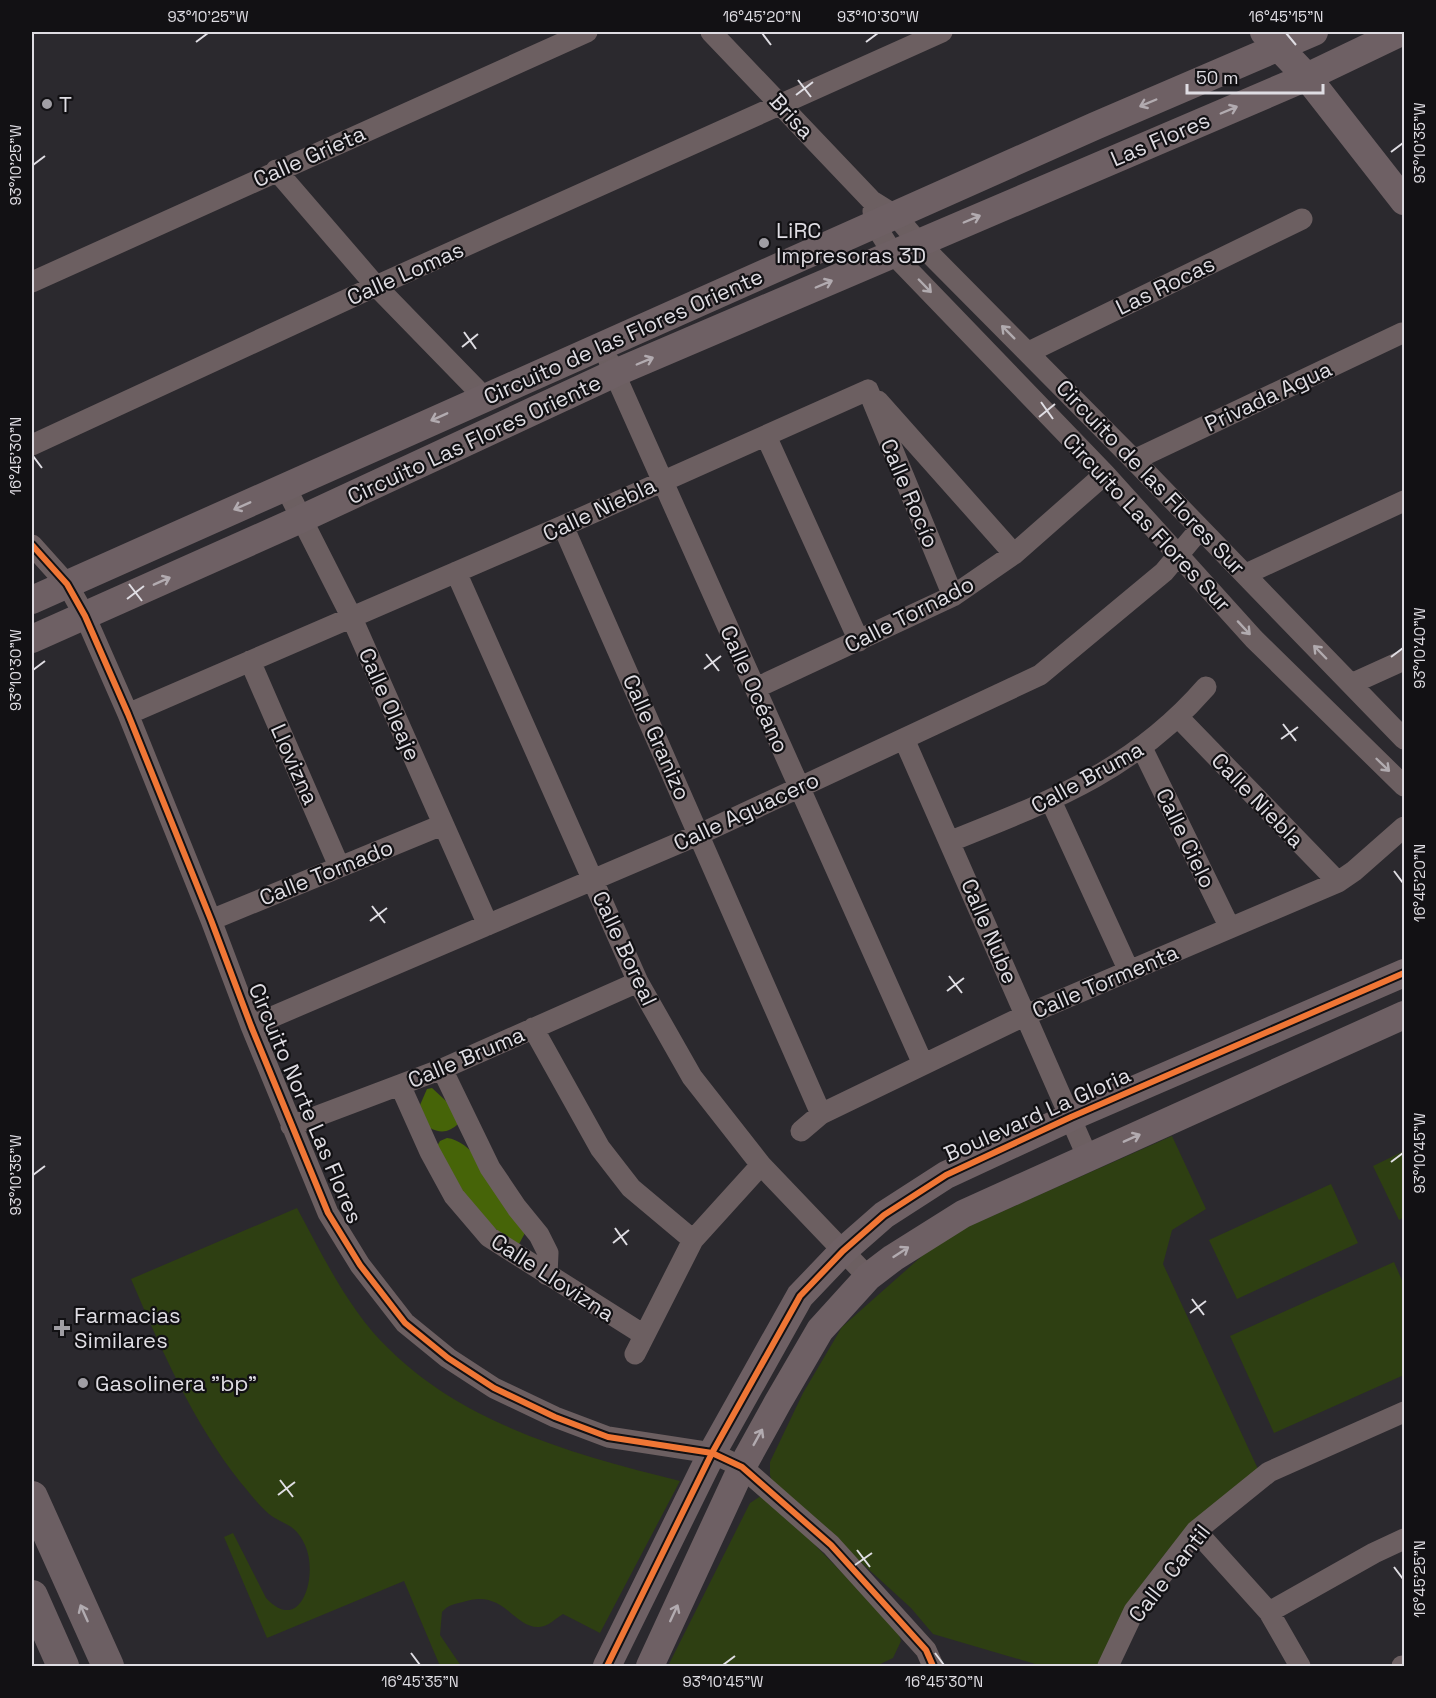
<svg xmlns="http://www.w3.org/2000/svg" width="1436" height="1698" font-family="'Space Grotesk',sans-serif">
	<style>
		.green { fill: #2e3f12 }
		.forest { fill: #466408 }
		.lines { fill: none; stroke-linecap: round; stroke-linejoin: round }
		.street { stroke: #6c5f61; stroke-width: 21 }
		.secondary { stroke: #6e6064; stroke-width: 28 }
		.primary { stroke: #6c5f63; stroke-width: 32 }
		.cycleway-casing { stroke: #121114; stroke-width: 10 }
		.cycleway { stroke: #f07635; stroke-width: 6 }
		.oneway { stroke: #b2abb0 }
		.oneway2 { stroke: #b1abaf }
		.oneway3 { stroke: #b1abb0 }
		.ticks { fill: none; stroke: #dfdde3; stroke-width: 2 }
		.poi-dot { fill: #a09ea4; stroke: #121114; stroke-width: 2 }
		.labels { text-anchor: middle; stroke-width: 4.5; stroke-linejoin: round; paint-order: stroke }
		.poi-label { font-size: 22px; fill: #dfdde3; stroke: #121114; text-anchor: start }
		.street-label { font-size: 22px; fill: #dfdde3; stroke: #121114 }
		.neatline { fill: none; stroke: #dfdde3; stroke-width: 2 }
		.ticks-label { font-size: 15px; text-anchor: middle; fill: #dfdde3 }
	</style>
	<rect width="100%" height="100%" fill="#2b292e"/>
	<path class="green" d="M1172,1136L1206,1209L1172,1230L1163,1264L1258,1469C1206,1507 1157,1554 1125,1612C1115,1630 1108,1649 1100,1666H1042L933,1634L911,1608L772,1481L770,1475V1462L803,1393L842,1327L922,1256L956,1232Z
		M1404,1151V1217L1399,1220L1373,1166Z
		M1331,1184L1358,1243L1237,1299L1209,1240Z
		M297,1208C323,1256 349,1311 389,1349C467,1426 577,1455 680,1481L600,1633L563,1614C556,1618 548,1627 539,1627C513,1628 504,1588 463,1602C454,1604 448,1605 442,1612L440,1635L461,1666H440L404,1581L267,1638L224,1537L233,1533L266,1598C301,1636 319,1575 305,1545C295,1523 285,1526 269,1514C259,1506 249,1492 241,1483C192,1421 162,1351 131,1279Z
		M1394,1262L1404,1285V1375L1274,1433L1230,1336Z
		M761,1496L769,1498L897,1629L901,1641L893,1658L876,1666H668L750,1503Z"/>
	<path class="forest" d="M427,1089L432,1088L446,1101L459,1123C450,1132 441,1134 430,1128L420,1105Z
		M447,1138C479,1141 509,1207 525,1233L519,1244L514,1245L473,1209L437,1146L440,1141Z"/>
	<g class="lines">
		<path class="street" d="M711,32L872,201L896,216L919,243L1134,460L1404,739
			M276,170L376,286L484,397
			M873,211L875,225L894,255L1105,474L1254,639L1404,786
			M32,282L587,32
			M1029,352L1302,219
			M609,361L923,1064
			M868,390L953,596
			M878,401L1014,554
			M766,436L859,641
			M32,445L376,286L942,32
			M1134,460L1402,333
			M285,486L351,616L488,925
			M563,526L821,1114
			M32,545L67,584L85,616L128,714L211,920L251,1026L328,1213L360,1265L405,1323L448,1358L494,1388L555,1417L608,1437L712,1453L742,1467L831,1545L926,1650L933,1666
			M456,572L638,982L692,1077L761,1165L868,1277
			M1246,574L1404,501
			M250,661L339,866
			M1351,684L1404,660
			M756,688L953,596L1014,554L1105,474
			M128,714L563,526L868,390
			M1179,718L1338,882
			M904,739L1088,1158
			M1142,748L1230,928
			M1051,801L1129,971
			M951,841C1051,801 1133,771 1206,687
			M211,920L442,825
			M251,1026L700,834L1040,675L1164,572L1200,529
			M533,1028L600,1148L631,1188L693,1240
			M442,1069L490,1168L517,1208L539,1235L548,1253L547,1275
			M400,1085L430,1152L454,1196L489,1237L644,1335
			M291,1126L442,1069L638,982
			M801,1131L821,1114L1026,1015L1338,882L1354,871L1404,827
			M635,1354L693,1240L761,1165
			M1196,1531L1269,1612L1300,1666
			M1269,1612L1374,1553L1404,1539
			M1108,1666L1134,1611L1196,1531L1269,1472L1404,1412
			M1402,1666H1404"/>
		<path class="secondary" d="M1264,32L1307,77L1404,201
			M32,600L1095,126L1314,32
			M32,639L301,519L615,373L1307,77L1401,32
			M607,1666L712,1453L800,1296L843,1251L884,1215L946,1175L1071,1117L1404,973
			M650,1666L742,1467L778,1402L820,1330L868,1277L893,1258L963,1214L1404,1015"/>
		<path class="primary" d="M32,1497L108,1666
			M32,1596L63,1666"/>
		<defs>
			<path id="cycleway" d="M32,545L67,584L85,616L128,714L211,920L251,1026L328,1213L360,1265L405,1323L448,1358L494,1388L555,1417L608,1437L712,1453L742,1467L831,1545L926,1650L933,1666
				M607,1666L712,1453L800,1296L843,1251L884,1215L946,1175L1071,1117L1404,973"/>
		</defs>
		<use href="#cycleway" class="cycleway-casing"/>
		<use href="#cycleway" class="cycleway"/>
	</g>
	<defs><path id="oneway-shaft" d="M-6 0H5M1.5-3L5.5 0L1.5 3" fill="none" stroke-width="1.6" stroke-linecap="round" stroke-linejoin="round" transform="scale(1.5)"/></defs>
	<g class="oneway">
		<use href="#oneway-shaft" transform="translate(1148 103) rotate(157)"/>
		<use href="#oneway-shaft" transform="translate(1229 110) rotate(-23)"/>
		<use href="#oneway-shaft" transform="translate(972 219) rotate(-23)"/>
		<use href="#oneway-shaft" transform="translate(824 284) rotate(-23)"/>
		<use href="#oneway-shaft" transform="translate(645 361) rotate(-23)"/>
		<use href="#oneway-shaft" transform="translate(439 417) rotate(156)"/>
		<use href="#oneway-shaft" transform="translate(242 506) rotate(156)"/>
		<use href="#oneway-shaft" transform="translate(162 581) rotate(-24)"/>
		<use href="#oneway-shaft" transform="translate(1132 1138) rotate(-24)"/>
		<use href="#oneway-shaft" transform="translate(901 1252) rotate(-33)"/>
		<use href="#oneway-shaft" transform="translate(758 1437) rotate(-61)"/>
		<use href="#oneway-shaft" transform="translate(674 1613) rotate(-65)"/>
	</g>
	<g class="oneway2">
		<use href="#oneway-shaft" transform="translate(925 286) rotate(46)"/>
		<use href="#oneway-shaft" transform="translate(1008 332) rotate(-135)"/>
		<use href="#oneway-shaft" transform="translate(1244 628) rotate(47)"/>
		<use href="#oneway-shaft" transform="translate(1320 652) rotate(-134)"/>
		<use href="#oneway-shaft" transform="translate(1383 765) rotate(44)"/>
	</g>
	<use class="oneway3" href="#oneway-shaft" transform="translate(84 1613) rotate(-114)"/>
	<path class="ticks" d="M762,33L771,45M1286,33L1296,45M196,42L208,33M866,42L878,33M798,80L811,97M796,95L813,82M1391,152L1403,143M33,165L45,156M464,332L476,349M462,347L478,334M1041,402L1053,419M1039,417L1055,404M33,456L42,468M129,584L142,601M127,599L144,586M706,654L719,671M1391,657L1403,648M704,669L721,656M33,670L45,661M1283,724L1296,741M1281,739L1298,727M1394,871L1403,883M372,906L385,923M370,921L387,908M949,976L962,993M947,991L964,978M1391,1162L1403,1153M33,1175L45,1166M615,1228L627,1245M613,1243L629,1230M1192,1299L1204,1315M1190,1313L1206,1301M280,1480L293,1497M278,1495L295,1482M857,1550L870,1567M855,1565L872,1553M1394,1567L1403,1579M411,1653L420,1665M935,1653L944,1665M723,1665L735,1656"/>
	<g class="poi-dot">
		<circle cx="47" cy="104" r="6"/>
		<circle cx="764" cy="243" r="6"/>
		<path d="M59 1319h6v6h6v6h-6v6h-6v-6h-6v-6h6z"/>
		<circle cx="83" cy="1383" r="6"/>
	</g>
	<g class="labels">
		<g class="poi-label">
			<text x="59" y="112">T</text>
			<text x="776" y="238">LiRC<tspan x="776" dy="25">Impresoras 3D</tspan></text>
			<text x="74" y="1323">Farmacias<tspan x="74" dy="25">Similares</tspan></text>
			<text x="95" y="1391">Gasolinera "bp"</text>
		</g>
		<g class="street-label">
			<text transform="translate(792 116) rotate(47)" y="8">Brisa</text>
			<text transform="translate(1160 139) rotate(-23)" y="8">Las Flores</text>
			<text transform="translate(309 156) rotate(-24)" y="8">Calle Grieta</text>
			<text transform="translate(405 273) rotate(-24)" y="8">Calle Lomas</text>
			<text transform="translate(1165 285) rotate(-26)" y="8">Las Rocas</text>
			<text transform="translate(623 336) rotate(-24)" y="8">Circuito de las Flores Oriente</text>
			<text transform="translate(1268 396) rotate(-25)" y="8">Privada Agua</text>
			<text transform="translate(474 439) rotate(-25)" y="8">Circuito Las Flores Oriente</text>
			<text transform="translate(1151 477) rotate(46)" y="8">Circuito de las Flores Sur</text>
			<text transform="translate(910 493) rotate(67)" y="8">Calle Rocío</text>
			<text transform="translate(599 509) rotate(-25)" y="8">Calle Niebla</text>
			<text transform="translate(1147 522) rotate(47)" y="8">Circuito Las Flores Sur</text>
			<text transform="translate(909 614) rotate(-27)" y="8">Calle Tornado</text>
			<text transform="translate(755 689) rotate(66)" y="8">Calle Océano</text>
			<text transform="translate(390 704) rotate(66)" y="8">Calle Oleaje</text>
			<text transform="translate(657 737) rotate(66)" y="8">Calle Granizo</text>
			<text transform="translate(295 764) rotate(66)" y="8">Llovizna</text>
			<text transform="translate(1087 777) rotate(-29)" y="8">Calle Bruma</text>
			<text transform="translate(1258 800) rotate(46)" y="8">Calle Niebla</text>
			<text transform="translate(746 811) rotate(-25)" y="8">Calle Aguacero</text>
			<text transform="translate(1186 838) rotate(64)" y="8">Calle Cielo</text>
			<text transform="translate(326 872) rotate(-22)" y="8">Calle Tornado</text>
			<text transform="translate(990 931) rotate(67)" y="8">Calle Nube</text>
			<text transform="translate(625 948) rotate(65)" y="8">Calle Boreal</text>
			<text transform="translate(1105 981) rotate(-23)" y="8">Calle Tormenta</text>
			<text transform="translate(466 1057) rotate(-23)" y="8">Calle Bruma</text>
			<text transform="translate(306 1103) rotate(67)" y="8">Circuito Norte Las Flores</text>
			<text transform="translate(1037 1114) rotate(-24)" y="8">Boulevard La Gloria</text>
			<text transform="translate(553 1277) rotate(33)" y="8">Calle Llovizna</text>
			<text transform="translate(1169 1573) rotate(-52)" y="8">Calle Cantil</text>
		</g>
	</g>
	<rect width="1436" height="1698" fill="none" stroke="#121114" stroke-width="66"/>
	<path d="M1187 84v9h136v-9" fill="none" stroke="#dfdde3" stroke-width="3"/>
	<text x="1196" y="84" font-size="18" fill="#dfdde3" stroke="#121114" stroke-width="4.5" paint-order="stroke">50 m</text>
	<rect x="33" y="33" width="1370" height="1632" class="neatline"/>
	<g class="ticks-label">
		<text x="208" y="22">93°10'25"W</text>
		<text x="762" y="22">16°45'20"N</text>
		<text x="878" y="22">93°10'30"W</text>
		<text x="1286" y="22">16°45'15"N</text>
		<text transform="translate(1420 143) rotate(-90)" y="5">93°10'35"W</text>
		<text transform="translate(16 165) rotate(-90)" y="5">93°10'25"W</text>
		<text transform="translate(16 456) rotate(-90)" y="5">16°45'30"N</text>
		<text transform="translate(1420 648) rotate(-90)" y="5">93°10'40"W</text>
		<text transform="translate(16 670) rotate(-90)" y="5">93°10'30"W</text>
		<text transform="translate(1420 883) rotate(-90)" y="5">16°45'20"N</text>
		<text transform="translate(1420 1153) rotate(-90)" y="5">93°10'45"W</text>
		<text transform="translate(16 1175) rotate(-90)" y="5">93°10'35"W</text>
		<text transform="translate(1420 1579) rotate(-90)" y="5">16°45'25"N</text>
		<text x="420" y="1687">16°45'35"N</text>
		<text x="723" y="1687">93°10'45"W</text>
		<text x="944" y="1687">16°45'30"N</text>
	</g>
</svg>
